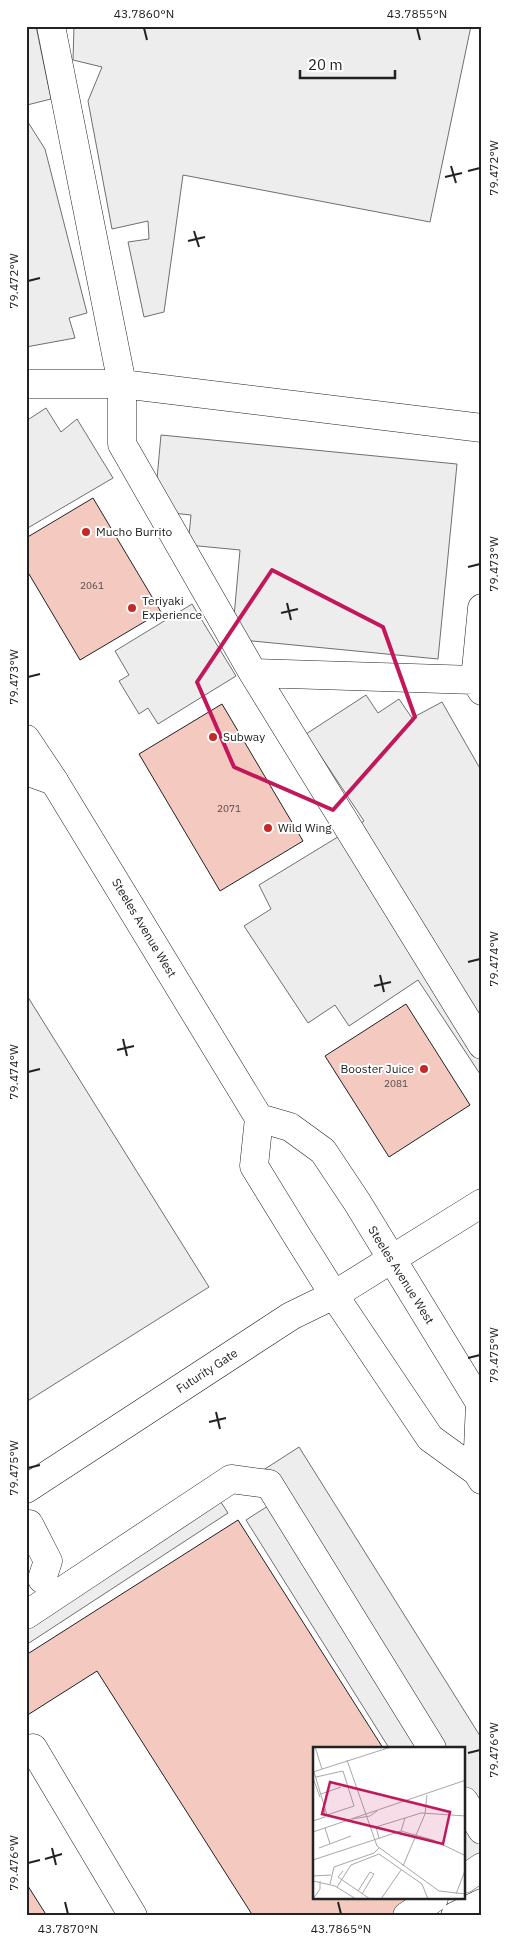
<svg xmlns="http://www.w3.org/2000/svg" width="508" height="1942" font-family="'IBM Plex Sans',sans-serif">
	<style>
		.parking { fill: #ededed; stroke: #6f6f6f }
		.building { fill: #f3c9c0; stroke: #222 }
		.lines { fill: none; stroke-linecap: round; stroke-linejoin: round }
		.minor-casing { stroke: #222; stroke-width: 29 }
		.major-casing { stroke: #222; stroke-width: 29 }
		.minor { stroke: #fff; stroke-width: 28 }
		.major { stroke: #fff; stroke-width: 28 }
		.marked { fill: none; stroke: #c2185b; stroke-width: 4; stroke-linejoin: round }
		.ticks { fill: none; stroke: #222; stroke-width: 2 }
		.poi-dot { fill: #c62828; stroke: #fff; stroke-width: 2 }
		.labels { text-anchor: middle; stroke-width: 4; stroke-linejoin: round; paint-order: stroke }
		.number-label { font-size: 10px; fill: #564c4a }
		.poi-label { font-size: 12px; fill: #222; stroke: #fff; text-anchor: start }
		.street-label { font-size: 12px; fill: #222; stroke: #fff }
		.inset-road { fill: none; stroke: #a7a7a7; stroke-width: 1 }
		.view { fill: #c2185b; fill-opacity: 0.15; stroke: #c2185b; stroke-width: 2.5 }
		.inset-edge { fill: none; stroke: #222; stroke-width: 2.5 }
		.neatline { fill: none; stroke: #222; stroke-width: 2 }
		.ticks-label { font-size: 12px; text-anchor: middle; fill: #222 }
	</style>
	<rect width="100%" height="100%" fill="#fff"/>
	<path class="parking" d="M26,26H36L51,99L27,105Z
		M74,26H471L430,222L183,175L164,312L144,317L128,242L149,239L148,221L112,229L88,101L102,67L73,60Z
		M26,119L45,149L87,313L69,318L75,338L26,347Z
		M46,408L61,432L77,419L113,478L26,529V421Z
		M161,435L457,464L438,659L232,639L240,550L188,545L191,515L154,511Z
		M192,604L236,676L158,724L148,708L139,714L119,681L129,675L115,651Z
		M366,695L378,713L399,699L412,718L442,702L482,772V1077L418,980L349,1026L335,1005L308,1023L244,926L271,909L259,885L364,821L306,734Z
		M26,994L209,1287L26,1402Z
		M299,1447L482,1739V1858L464,1869V1748H389L246,1520L268,1506L251,1478Z
		M215,1493L228,1513L26,1645V1617Z"/>
	<path class="building" d="M93,498L161,612L80,660L26,569V538Z
		M222,704L303,841L220,891L139,754Z
		M406,1004L470,1105L389,1157L325,1056Z
		M238,1520L383,1748H314V1898H422L395,1916H253L97,1671L26,1716V1655Z
		M26,1883L47,1916H26Z"/>
	<g class="lines">
		<defs>
			<path id="minor" d="M51,26L122,384V444L253,673L475,680
				M26,384H122L482,428
				M482,608L475,680L482,691
				M253,673L482,1045
				M26,771L54,781
				M26,1489L291,1316L334,1295L482,1203
				M26,1524H29L48,1561L42,1579
				M26,1615L231,1479L269,1484L432,1748
				M33,1748L133,1916
				M464,1801L482,1830
				M464,1879L482,1867
				M407,1916L434,1898
				M455,1916L482,1903"/>
			<path id="major" d="M26,739L54,781L259,1118L254,1166L297,1236L334,1295L430,1438L477,1472L482,1480
				M259,1118L290,1127L323,1151L357,1202L480,1403L477,1472"/>
		</defs>
		<use href="#minor" class="minor-casing"/>
		<use href="#major" class="major-casing"/>
		<use href="#minor" class="minor"/>
		<use href="#major" class="major"/>
	</g>
	<path class="marked" d="M272,570L383,627L415,717L333,810L234,767L197,682Z"/>
	<path class="ticks" d="M144,28L147,40M417,28L420,40M451,166L456,183M468,171L480,168M445,177L462,173M194,231L199,247M188,241L205,237M28,281L40,278M468,567L480,564M287,603L291,620M281,613L298,609M28,677L40,674M468,962L480,959M380,975L384,992M374,986L391,982M123,1039L127,1056M117,1050L134,1046M28,1072L40,1069M468,1358L480,1355M216,1412L220,1429M209,1422L226,1418M28,1468L40,1465M468,1753L480,1750M52,1848L56,1865M45,1859L62,1854M28,1863L40,1860M65,1902L68,1914M338,1902L341,1914"/>
	<g class="poi-dot">
		<circle cx="86" cy="532" r="5"/>
		<circle cx="132" cy="608" r="5"/>
		<circle cx="213" cy="737" r="5"/>
		<circle cx="268" cy="828" r="5"/>
		<circle cx="424" cy="1069" r="5"/>
	</g>
	<g class="labels">
		<g class="number-label">
			<text x="92" y="589">2061</text>
			<text x="229" y="812">2071</text>
			<text x="396" y="1087">2081</text>
		</g>
		<g class="poi-label">
			<text x="96" y="536">Mucho Burrito</text>
			<text x="142" y="605">Teriyaki<tspan x="142" dy="14">Experience</tspan></text>
			<text x="223" y="741">Subway</text>
			<text x="278" y="832">Wild Wing</text>
			<text x="414" y="1073" text-anchor="end">Booster Juice</text>
		</g>
		<g class="street-label">
			<text transform="translate(144 928) rotate(59)" y="4">Steeles Avenue West</text>
			<text transform="translate(401 1275) rotate(58)" y="4">Steeles Avenue West</text>
			<text transform="translate(207 1371) rotate(-33)" y="4">Futurity Gate</text>
		</g>
	</g>
	<g transform="translate(313 1747)">
		<rect width="152" height="152" fill="#fff"/>
		<path class="inset-road" d="M2,0L9,22M34,13L64,99L126,144L153,147M0,25L78,0M1,25L14,68L41,59L30,24L3,30M0,31L7,50M8,47L28,40M39,72L57,69L64,64M0,74L12,70L11,62M12,81L17,97M88,84L92,71L108,66L153,69M0,85L153,33M66,91L63,80L92,71M6,101L38,89M0,113L88,84L120,93L153,109M90,119L112,67L114,48M30,124L25,130L57,152M0,129L18,128M0,134L22,139L43,152M17,137L21,120L61,106L66,101M24,140L38,118L66,107L109,137L115,152M45,144L57,125L61,127L49,147M143,147L153,121M0,152L7,142V134M68,152L88,123"/>
		<path class="view" d="M17,35L137,65L130,97L9,67Z"/>
		<rect width="152" height="152" class="inset-edge"/>
	</g>
	<rect width="508" height="1942" fill="none" stroke="#ffffff" stroke-width="55"/>
	<path d="M300 70v8h95v-8" fill="none" stroke="#222222" stroke-width="2.5"/>
	<text x="308" y="70" font-size="15" fill="#222222" stroke="#ffffff" stroke-width="4" paint-order="stroke">20 m</text>
	<rect x="28" y="28" width="452" height="1886" class="neatline"/>
	<g class="ticks-label">
		<text x="144" y="18">43.7860°N</text>
		<text x="417" y="18">43.7855°N</text>
		<text transform="translate(494 168) rotate(-90)" y="4">79.472°W</text>
		<text transform="translate(14 281) rotate(-90)" y="4">79.472°W</text>
		<text transform="translate(494 564) rotate(-90)" y="4">79.473°W</text>
		<text transform="translate(14 677) rotate(-90)" y="4">79.473°W</text>
		<text transform="translate(494 959) rotate(-90)" y="4">79.474°W</text>
		<text transform="translate(14 1072) rotate(-90)" y="4">79.474°W</text>
		<text transform="translate(494 1355) rotate(-90)" y="4">79.475°W</text>
		<text transform="translate(14 1468) rotate(-90)" y="4">79.475°W</text>
		<text transform="translate(494 1750) rotate(-90)" y="4">79.476°W</text>
		<text transform="translate(14 1863) rotate(-90)" y="4">79.476°W</text>
		<text x="68" y="1933">43.7870°N</text>
		<text x="341" y="1933">43.7865°N</text>
	</g>
</svg>
